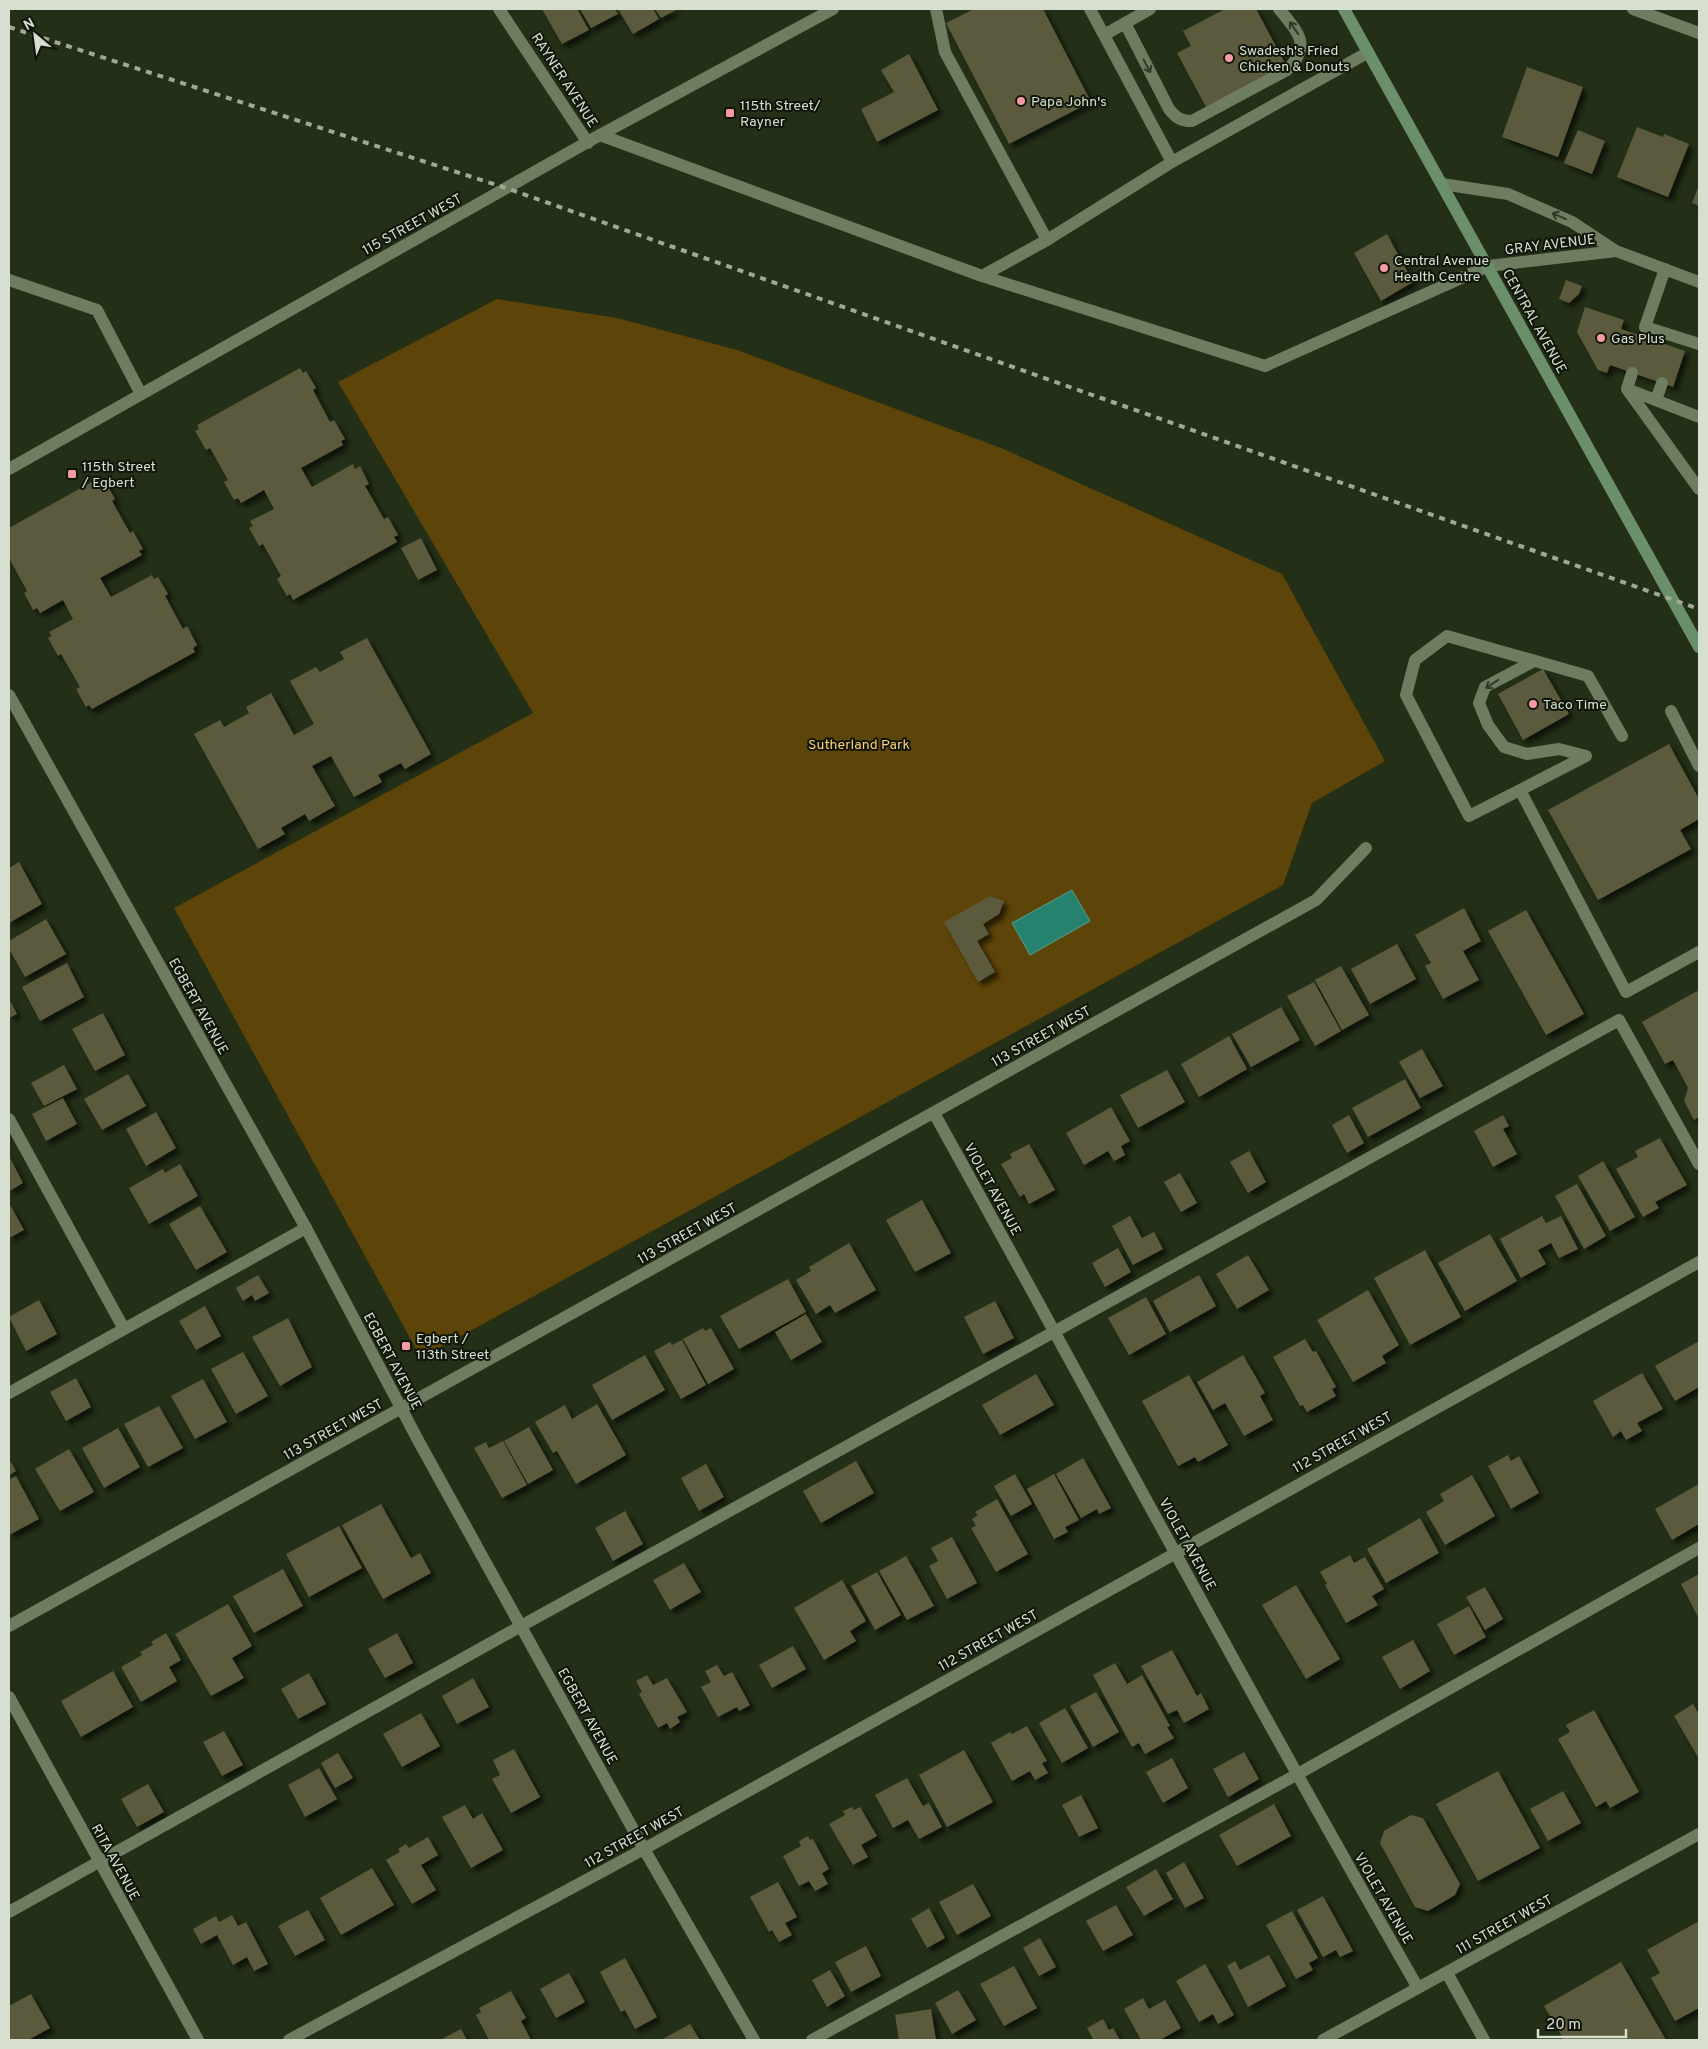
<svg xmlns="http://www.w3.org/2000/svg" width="1708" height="2049" font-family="Overpass,sans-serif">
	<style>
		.green { fill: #5d4408 }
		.water { fill: #25826f; stroke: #5a9e8c }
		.building { fill: #5b5a3c; filter: url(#shadow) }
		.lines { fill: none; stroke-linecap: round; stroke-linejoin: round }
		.service { stroke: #6e7c60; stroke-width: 12 }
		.minor { stroke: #6e7c60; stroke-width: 12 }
		.tertiary { stroke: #6e7c60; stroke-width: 12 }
		.secondary { stroke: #6b8f6a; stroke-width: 12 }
		.rail { stroke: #9fa996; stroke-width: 4; stroke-dasharray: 6 6; stroke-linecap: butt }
		.oneway { stroke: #313928 }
		.poi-dot { fill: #f49aa2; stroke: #10150a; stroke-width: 2 }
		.labels { text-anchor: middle; stroke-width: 4; stroke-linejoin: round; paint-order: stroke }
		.poi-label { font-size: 14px; fill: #d7e0d0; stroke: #10150a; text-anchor: start }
		.street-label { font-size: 14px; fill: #d7e0d0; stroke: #10150a }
		.park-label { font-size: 14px; fill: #fed176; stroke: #10150a }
	</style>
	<defs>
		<filter id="shadow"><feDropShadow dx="4.5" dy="4.5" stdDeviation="2.5" flood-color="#0009"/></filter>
	</defs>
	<rect width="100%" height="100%" fill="#232f16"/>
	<path class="green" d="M497,299L617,318L737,350L1001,448L1282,574L1385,761L1312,803L1283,885L421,1358L174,908L533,713L338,382Z"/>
	<path class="water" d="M1072,890L1090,921L1030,955L1012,923Z"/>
	<path class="building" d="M542,9H577L589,30L562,44Z
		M580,9H615L618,14L591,28Z
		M618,9H653L659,19L633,34Z
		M655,9H678L661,18Z
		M974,9H1043L1091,102L1009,144L946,23Z
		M1225,9H1256L1286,65L1206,107L1177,53L1191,46L1183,31Z
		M909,54L938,110L877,142L861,109L894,92L881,70Z
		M1527,67L1583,87L1558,157L1502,137Z
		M1637,127L1663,137L1664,134L1689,144L1668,197L1617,177Z
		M1578,130L1605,141L1592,174L1564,163Z
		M1699,185V206L1692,203Z
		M1387,234L1413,282L1381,301L1354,253Z
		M1566,280L1582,286L1579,294L1569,303L1559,299Z
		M1585,307L1624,320L1621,329L1685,351L1673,387L1610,365L1607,373L1598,370L1577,332Z
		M300,368L303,373L306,371L316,388L313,390L330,422L334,420L345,439L341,441L343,445L301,468L312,487L353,464L355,469L360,466L369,484L365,486L384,519L388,517L398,535L394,537L397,542L293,600L290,594L287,596L277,579L281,576L263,544L259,546L249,528L253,526L250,521L274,509L264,490L241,503L238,498L234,500L224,482L228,480L210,448L206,450L195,431L199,429L197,425Z
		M99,478L102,483L105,481L115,499L112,501L130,533L133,531L143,549L139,551L142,555L100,578L111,597L152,575L154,579L158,577L168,594L165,596L183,629L187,626L197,645L193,648L195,652L92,709L89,705L86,707L76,689L80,687L61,654L58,656L48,638L52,636L49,632L73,619L63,600L40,613L37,608L33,610L24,593L27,591L9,558V528Z
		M421,538L437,570L418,580L401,548Z
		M367,638L431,754L405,769L401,763L378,775L382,782L354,797L331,756L312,766L335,806L309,821L305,814L281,828L285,834L258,849L194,734L220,720L224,727L249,713L246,707L271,693L294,735L314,724L290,681L316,667L320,672L344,659L340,652Z
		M1543,669L1569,714L1523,740L1498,694Z
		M1669,744L1699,799V819L1680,830L1691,849L1598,900L1548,810Z
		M19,862L42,904L9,923V868Z
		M990,896L1004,901L999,914L983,924L989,934L977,941L995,972L978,982L944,922Z
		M1464,908L1481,941L1463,951L1479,980L1443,999L1425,966L1431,963L1415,935Z
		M1526,910L1584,1014L1546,1035L1488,931Z
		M46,919L66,954L25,977L9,949V941Z
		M1397,944L1416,979L1370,1004L1351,969Z
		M67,963L84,997L40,1021L22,987Z
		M1341,966L1369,1015L1342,1030L1315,980Z
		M1314,982L1341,1031L1315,1046L1287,996Z
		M1697,991L1699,995V1117L1694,1120L1684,1101L1688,1088L1673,1060L1665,1064L1642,1022Z
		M9,999L17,1014L9,1018Z
		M1281,1007L1300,1040L1251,1067L1232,1034Z
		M103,1013L125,1055L95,1071L72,1029Z
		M1229,1036L1247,1069L1199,1097L1181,1064Z
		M1422,1049L1443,1086L1420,1098L1399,1062Z
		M64,1065L77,1089L44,1106L31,1083Z
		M1167,1070L1185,1102L1138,1128L1120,1095Z
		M128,1074L146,1106L102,1130L84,1099Z
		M1405,1079L1421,1108L1368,1137L1352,1108Z
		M63,1098L77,1124L46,1141L32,1114Z
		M1111,1107L1130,1141L1121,1146L1125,1155L1114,1161L1108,1151L1084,1165L1066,1133Z
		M156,1112L176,1148L146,1166L126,1129Z
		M1349,1115L1364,1143L1347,1153L1332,1125Z
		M1503,1115L1509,1126L1503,1129L1517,1154L1493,1167L1474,1131Z
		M1660,1138L1687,1185L1655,1202L1659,1208L1643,1217L1616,1169L1638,1157L1635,1151Z
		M1029,1144L1055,1190L1029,1204L1024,1194L1020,1197L1001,1164L1012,1158L1010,1154Z
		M1249,1151L1266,1182L1248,1193L1230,1162Z
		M9,1156L23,1183L9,1191Z
		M1603,1161L1635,1217L1610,1231L1578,1176Z
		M180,1164L198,1196L149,1224L129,1188L163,1169L165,1173Z
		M1180,1173L1197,1203L1181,1212L1164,1182Z
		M1577,1184L1606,1236L1584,1249L1555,1196Z
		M922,1200L951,1253L915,1272L886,1220Z
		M9,1203L24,1230L9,1238Z
		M200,1206L227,1252L196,1270L169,1224Z
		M1130,1216L1142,1238L1154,1232L1163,1249L1133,1265L1112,1226Z
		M1542,1216L1546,1223L1561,1216L1578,1249L1559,1258L1551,1243L1538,1250L1546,1264L1521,1278L1500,1239Z
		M1490,1234L1517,1281L1465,1311L1438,1263Z
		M849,1243L876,1290L835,1313L830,1305L816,1314L796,1280L811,1271L809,1267Z
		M1118,1248L1131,1272L1105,1287L1092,1263Z
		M1425,1250L1461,1317L1410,1345L1374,1278Z
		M1248,1255L1269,1290L1237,1309L1216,1274Z
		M258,1275L269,1293L255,1301L252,1295L243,1301L236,1288Z
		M1199,1275L1216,1306L1170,1332L1153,1301Z
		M788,1279L806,1312L739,1349L720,1316Z
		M1368,1290L1399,1345L1382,1356L1386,1363L1353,1382L1317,1320Z
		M1146,1297L1166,1334L1129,1355L1108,1318Z
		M39,1300L57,1334L26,1351L9,1317Z
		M995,1301L1014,1338L983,1354L964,1317Z
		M205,1306L221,1336L196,1350L179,1321Z
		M806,1314L822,1342L791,1360L775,1332Z
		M288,1318L312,1367L280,1386L252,1337Z
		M703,1328L705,1331L711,1328L734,1369L708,1384L683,1339Z
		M1305,1339L1313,1352L1316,1351L1336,1387L1332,1389L1336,1396L1307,1412L1303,1405L1300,1406L1273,1357Z
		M682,1340L706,1385L681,1399L654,1351L670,1342L672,1345Z
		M1699,1341V1387L1675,1401L1655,1366Z
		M243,1352L268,1396L236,1414L211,1369Z
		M645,1355L665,1390L612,1420L592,1385Z
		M1243,1355L1265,1393L1260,1396L1273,1420L1244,1436L1225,1403L1213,1410L1197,1382Z
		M1642,1373L1663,1409L1637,1423L1642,1431L1626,1440L1621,1431L1613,1437L1593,1401Z
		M1036,1374L1054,1405L1000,1435L982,1405Z
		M1189,1375L1228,1445L1198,1462L1195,1457L1178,1466L1142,1401Z
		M76,1378L91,1407L66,1421L50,1392Z
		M203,1379L227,1422L195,1439L171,1396Z
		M597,1404L626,1455L576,1484L557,1451L553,1453L535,1422L565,1405L572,1419Z
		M159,1406L183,1448L148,1467L124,1424Z
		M529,1427L553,1470L528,1484L504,1441Z
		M118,1428L140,1467L104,1488L82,1448Z
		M503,1441L527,1485L502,1498L474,1448L486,1442L489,1448Z
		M69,1449L94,1492L60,1511L35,1469Z
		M1508,1455L1511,1461L1519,1456L1539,1493L1511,1509L1488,1466Z
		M1083,1458L1111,1508L1099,1514L1097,1509L1081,1518L1056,1474Z
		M9,1459L16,1471L9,1475Z
		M856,1461L874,1493L821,1523L803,1491Z
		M706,1464L724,1497L699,1511L681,1478Z
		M1015,1474L1032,1504L1011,1516L994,1486Z
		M1054,1474L1079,1520L1065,1527L1068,1532L1054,1539L1027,1489Z
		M1472,1475L1495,1516L1445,1545L1426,1512L1444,1501L1440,1494Z
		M16,1476L39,1519L9,1535V1480Z
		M1699,1484V1524L1672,1540L1655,1509Z
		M997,1499L1028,1554L996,1572L971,1528L976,1526L972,1519L978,1515L975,1512Z
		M381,1504L411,1558L420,1553L431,1573L383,1599L342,1525Z
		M625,1511L643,1544L613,1561L595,1528Z
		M1420,1518L1439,1553L1386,1583L1367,1549Z
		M339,1526L362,1568L309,1597L286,1554Z
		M952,1537L977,1583L947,1599L929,1566L938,1561L931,1548Z
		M1350,1555L1354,1563L1365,1557L1384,1589L1372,1596L1378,1605L1346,1623L1325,1585L1327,1584L1320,1572Z
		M906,1556L934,1606L907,1620L879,1571Z
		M684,1563L701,1592L670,1610L653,1580Z
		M283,1569L303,1606L254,1633L233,1596Z
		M877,1572L901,1615L875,1630L851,1586Z
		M1699,1574V1619L1681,1584Z
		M842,1580L866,1621L850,1631L856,1641L824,1660L794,1608Z
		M1296,1585L1340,1659L1306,1679L1262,1605Z
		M1485,1587L1503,1619L1485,1630L1466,1597Z
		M228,1604L252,1646L232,1658L244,1678L211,1696L175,1634Z
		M1469,1606L1486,1637L1454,1655L1437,1624Z
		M166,1633L181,1660L169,1667L177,1681L141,1702L121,1667L142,1655L140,1652L153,1645L151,1642Z
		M397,1633L413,1663L385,1678L368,1649Z
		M1413,1640L1430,1671L1400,1689L1382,1657Z
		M793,1646L806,1669L772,1688L759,1665Z
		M1172,1650L1197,1696L1201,1693L1209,1709L1184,1723L1177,1710L1168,1714L1141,1666Z
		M1115,1663L1127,1684L1142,1675L1170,1726L1167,1727L1174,1738L1145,1754L1139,1743L1132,1747L1093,1675Z
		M717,1665L724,1676L732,1672L750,1705L739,1711L737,1707L718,1717L701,1687L711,1682L705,1671Z
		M113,1671L133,1707L81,1737L61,1701Z
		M309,1673L326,1704L298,1719L281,1689Z
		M647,1675L653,1685L667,1678L687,1712L677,1717L680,1722L670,1729L667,1723L658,1728L639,1694L642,1692L636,1681Z
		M473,1678L489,1707L457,1724L442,1696Z
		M1096,1692L1119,1732L1093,1747L1070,1706Z
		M1693,1704L1699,1714V1759L1674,1716Z
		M1065,1708L1088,1748L1062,1763L1039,1723Z
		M1594,1710L1639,1792L1610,1808L1606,1801L1596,1807L1558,1739L1570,1732L1566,1725Z
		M421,1713L440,1746L402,1767L383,1734Z
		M1027,1726L1047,1761L1042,1763L1048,1773L1035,1780L1030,1771L1012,1781L991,1743L1010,1732L1012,1734Z
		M224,1731L243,1765L222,1776L203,1742Z
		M514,1749L540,1797L511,1813L492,1779L500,1775L493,1760Z
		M964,1750L993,1802L947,1827L919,1775Z
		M1244,1752L1259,1779L1228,1797L1213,1769Z
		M338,1753L353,1778L335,1788L321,1763Z
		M1172,1758L1188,1788L1163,1803L1146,1772Z
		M319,1768L337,1799L305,1817L288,1785Z
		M1498,1771L1540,1848L1478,1881L1436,1804Z
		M907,1778L923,1806L929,1803L942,1827L919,1839L908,1820L893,1828L875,1795Z
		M148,1784L164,1812L137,1827L121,1799Z
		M1563,1791L1581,1823L1548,1841L1530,1809Z
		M1081,1795L1098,1828L1079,1837L1062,1805Z
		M1274,1804L1291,1836L1237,1866L1219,1835Z
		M465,1805L473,1819L482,1813L503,1850L471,1868L442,1817Z
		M852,1807L854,1810L860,1807L877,1836L861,1845L868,1857L853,1865L829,1824L845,1815L843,1811Z
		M1411,1815L1423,1818L1460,1884L1455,1895L1428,1911L1415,1907L1380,1843L1384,1831Z
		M808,1836L810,1840L813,1839L829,1869L822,1873L828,1884L815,1891L809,1881L799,1886L783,1856L801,1846L799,1841Z
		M428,1837L438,1855L421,1865L436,1890L412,1904L386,1860L400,1852L398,1849L406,1844L409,1848Z
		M1184,1862L1204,1898L1185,1908L1166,1873Z
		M372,1868L394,1905L341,1935L320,1898Z
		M1156,1869L1173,1899L1144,1916L1126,1887Z
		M778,1882L797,1917L785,1923L792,1935L779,1942L772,1930L769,1932L750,1897Z
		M973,1884L991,1916L957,1935L939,1902Z
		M1323,1896L1353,1951L1340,1957L1336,1950L1323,1957L1297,1910Z
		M1116,1905L1133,1935L1103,1951L1086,1921Z
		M929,1908L945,1938L927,1948L911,1919Z
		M308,1910L325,1940L295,1956L278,1926Z
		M1292,1911L1318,1958L1309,1963L1313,1970L1296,1979L1266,1925Z
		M232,1915L238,1926L246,1922L268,1964L254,1971L247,1957L233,1965L217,1935L201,1944L193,1929L216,1916L219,1922Z
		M1699,1921V2008L1675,2021L1651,1978L1660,1973L1647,1950Z
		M1040,1938L1056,1967L1039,1976L1023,1948Z
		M866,1946L881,1976L851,1992L835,1962Z
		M1269,1955L1286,1986L1248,2007L1227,1966L1235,1961L1240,1970Z
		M625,1958L657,2017L635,2029L625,2010L621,2012L600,1972Z
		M1621,1962L1666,2040H1564L1544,2006Z
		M1205,1964L1234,2015L1218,2024L1213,2014L1199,2022L1176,1981Z
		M1014,1966L1037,2008L1004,2026L980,1984Z
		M830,1970L845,1996L827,2007L812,1980Z
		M569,1973L585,2002L556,2018L540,1989Z
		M958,1990L976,2020L952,2034L935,2003Z
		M511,1991L526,2018L521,2021L531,2040H489L476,2015L481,2012L479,2008Z
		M31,1994L50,2028L28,2040H9V2006Z
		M1143,1998L1149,2009L1165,2000L1181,2028L1160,2040H1141L1124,2009Z
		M931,2009L936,2040H899L895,2015Z
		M1103,2019L1109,2030L1113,2028L1120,2040H1090L1093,2039L1087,2028Z
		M690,2024L700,2040H661Z
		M461,2029L467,2040H440Z"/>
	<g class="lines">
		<path class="service" d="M936,9L945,52L1047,240
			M1090,9L1172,162
			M1633,9L1699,33
			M1125,23L1169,109C1176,118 1181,121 1192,121L1287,70C1313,45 1297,31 1279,9
			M1104,35L1150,9
			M600,135L982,276L1265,366L1488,266
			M1665,269L1645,327L1699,344
			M982,276L1047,240L1172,162L1367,53
			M9,280L97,310L141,394
			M1627,389L1632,373
			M1656,400L1662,383
			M1699,417L1627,389L1699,489
			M1534,661L1485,687L1479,703L1488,725L1504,747L1527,754L1559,749L1586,756
			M1671,711L1699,766
			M1586,756L1520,790L1626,992L1699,952
			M1520,790L1469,816L1406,695L1415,660L1447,636L1588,676L1622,736
			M9,1119L124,1329
			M9,1393L306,1228
			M9,1912L521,1626L1619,1020L1699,1164
			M812,2040L1296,1775L1699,1548"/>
		<path class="minor" d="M499,9L588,143
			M9,469L600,135L833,9
			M9,695L306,1228L419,1442L644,1849L754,2040
			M934,1113C1096,1405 1252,1699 1418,1988
			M9,1626L1316,900L1366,848
			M9,1697L198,2040
			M1447,1973L1484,2040
			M289,2040L644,1849L1699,1262
			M1323,2040L1699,1834"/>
		<path class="tertiary" d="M1442,184L1508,194L1572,222L1616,251L1699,282
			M1488,266L1616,251"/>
		<path class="secondary" d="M1344,9L1699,647"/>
		<path class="rail" d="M9,27L506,188L1699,609"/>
	</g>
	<defs><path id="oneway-shaft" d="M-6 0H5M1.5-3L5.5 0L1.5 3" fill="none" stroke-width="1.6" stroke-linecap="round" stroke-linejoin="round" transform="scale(1.25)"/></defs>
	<g class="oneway">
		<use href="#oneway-shaft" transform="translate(1294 28) rotate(-125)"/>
		<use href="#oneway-shaft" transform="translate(1147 66) rotate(62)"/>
		<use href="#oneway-shaft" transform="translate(1559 216) rotate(-156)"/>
		<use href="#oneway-shaft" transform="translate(1492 684) rotate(146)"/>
	</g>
	<g class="poi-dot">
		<circle cx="1229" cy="58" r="5"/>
		<circle cx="1021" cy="101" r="5"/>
		<rect x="725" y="108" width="10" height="10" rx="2.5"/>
		<circle cx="1384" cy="268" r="5"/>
		<circle cx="1601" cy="338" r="5"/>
		<rect x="67" y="469" width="10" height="10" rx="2.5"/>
		<circle cx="1533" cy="704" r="5"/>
		<rect x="401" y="1341" width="10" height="10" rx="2.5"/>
	</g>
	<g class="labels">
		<g class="poi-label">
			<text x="1239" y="55">Swadesh's Fried<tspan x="1239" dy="16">Chicken &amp; Donuts</tspan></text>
			<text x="1031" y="106">Papa John's</text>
			<text x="740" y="110">115th Street/<tspan x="740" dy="16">Rayner</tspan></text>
			<text x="1394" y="265">Central Avenue<tspan x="1394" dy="16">Health Centre</tspan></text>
			<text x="1611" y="343">Gas Plus</text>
			<text x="82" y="471">115th Street<tspan x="82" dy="16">/ Egbert</tspan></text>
			<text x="1543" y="709">Taco Time</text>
			<text x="416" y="1343">Egbert /<tspan x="416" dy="16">113th Street</tspan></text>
		</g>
		<g class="street-label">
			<text transform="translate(565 80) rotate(57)" y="5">RAYNER AVENUE</text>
			<text transform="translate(412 224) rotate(-29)" y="5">115 STREET WEST</text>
			<text transform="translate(1550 244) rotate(-7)" y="5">GRAY AVENUE</text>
			<text transform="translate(1535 321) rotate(61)" y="5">CENTRAL AVENUE</text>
			<text transform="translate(199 1006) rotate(61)" y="5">EGBERT AVENUE</text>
			<text transform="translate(1041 1036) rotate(-29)" y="5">113 STREET WEST</text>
			<text transform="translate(993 1189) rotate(61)" y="5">VIOLET AVENUE</text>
			<text transform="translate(687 1233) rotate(-29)" y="5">113 STREET WEST</text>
			<text transform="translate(393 1361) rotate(62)" y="5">EGBERT AVENUE</text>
			<text transform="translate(333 1429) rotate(-29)" y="5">113 STREET WEST</text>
			<text transform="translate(1342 1442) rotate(-29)" y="5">112 STREET WEST</text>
			<text transform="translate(1188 1544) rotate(61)" y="5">VIOLET AVENUE</text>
			<text transform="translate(988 1640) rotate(-29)" y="5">112 STREET WEST</text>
			<text transform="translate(588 1716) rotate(61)" y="5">EGBERT AVENUE</text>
			<text transform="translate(634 1837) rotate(-29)" y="5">112 STREET WEST</text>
			<text transform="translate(116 1862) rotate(61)" y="5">RITA AVENUE</text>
			<text transform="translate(1384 1898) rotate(60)" y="5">VIOLET AVENUE</text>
			<text transform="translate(1504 1924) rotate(-29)" y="5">111 STREET WEST</text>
		</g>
		<g class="park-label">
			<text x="859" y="749">Sutherland Park</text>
		</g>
	</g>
	<rect width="1708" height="2049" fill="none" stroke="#d7e0d0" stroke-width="20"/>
	<g transform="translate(35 35) rotate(331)" stroke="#10150a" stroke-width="4" paint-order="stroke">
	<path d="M0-4L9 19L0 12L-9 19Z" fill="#d7e0d0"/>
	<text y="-8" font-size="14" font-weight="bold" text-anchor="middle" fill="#d7e0d0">N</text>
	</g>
	<path d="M1538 2029v8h88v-8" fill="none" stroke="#d7e0d0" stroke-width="2.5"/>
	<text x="1546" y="2029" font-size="15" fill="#d7e0d0" stroke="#10150a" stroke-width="4" paint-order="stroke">20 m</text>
</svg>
